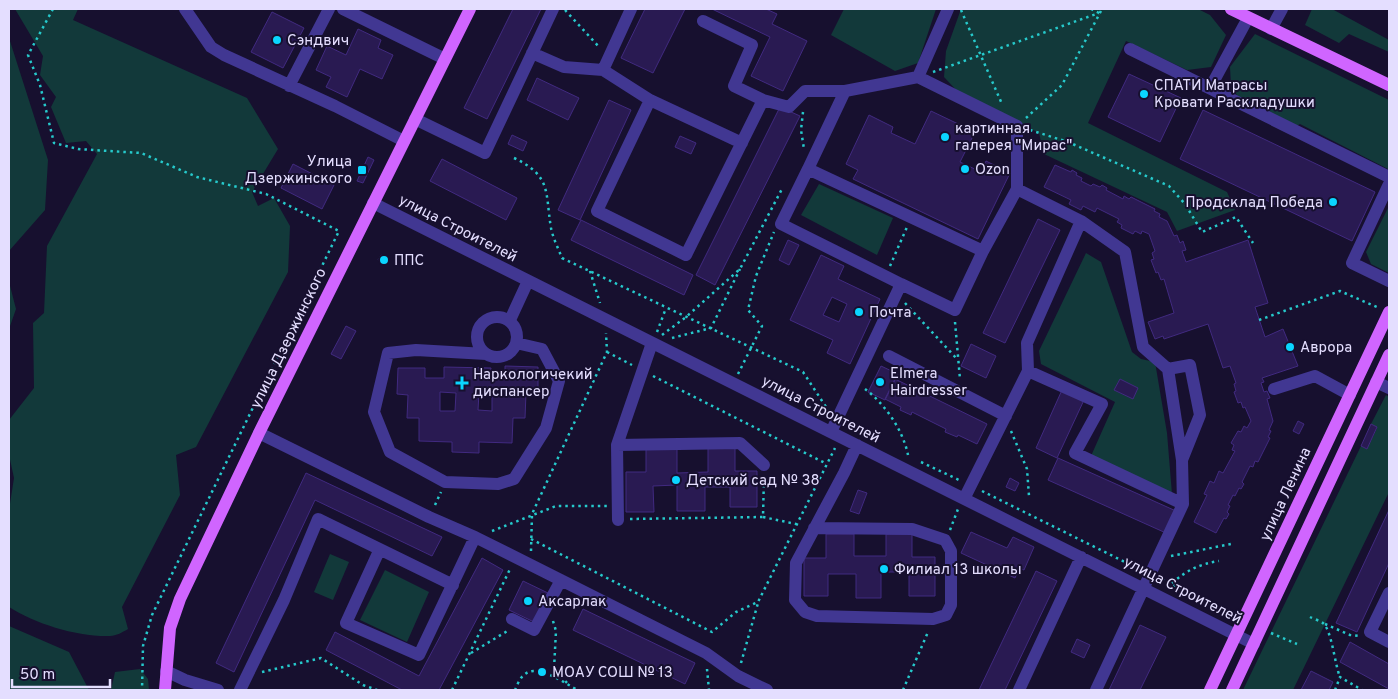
<svg xmlns="http://www.w3.org/2000/svg" width="1398" height="699" font-family="Overpass,sans-serif">
	<style>
		.green { fill: #12393a }
		.building { fill: #291a52; stroke: #412a80; fill-rule: evenodd }
		.lines { fill: none; stroke-linecap: round; stroke-linejoin: round }
		.path { stroke: #26c9cb; stroke-width: 2.5; stroke-dasharray: 2.5 4; stroke-linecap: butt }
		.minor { stroke: #413792; stroke-width: 12 }
		.major { stroke: #d065ff; stroke-width: 12 }
		.poi-dot { fill: #0ad5ff; stroke: #17102f; stroke-width: 2 }
		.labels { text-anchor: middle; stroke-width: 4; stroke-linejoin: round; paint-order: stroke }
		.poi-label { font-size: 15px; fill: #e4deff; stroke: #17102f; text-anchor: start }
		.street-label { font-size: 15px; fill: #e4deff; stroke: #17102f }
	</style>
	<rect width="100%" height="100%" fill="#17102f"/>
	<path class="green" d="M15,9H78L73,20L247,98L278,149L252,192L258,206L274,198L290,226L288,272L196,447L176,455L180,495L122,607L128,629C123,632 116,636 110,636C77,637 36,624 9,607V510L14,478L9,455V420L34,388L33,323L44,313L47,246L97,154L86,141L66,143L51,107L56,97L40,75L43,56Z
		M844,9H936L918,63L895,71L831,35Z
		M961,9H1198L1210,15L1226,35L1211,67L1187,70L1126,41L1088,123L1227,192L1235,210L1177,231L1167,212L1044,154L1039,133L959,93L944,77L946,51Z
		M1312,9H1332L1389,40V52L1349,34L1339,43L1305,25Z
		M1255,34L1389,100V178L1384,176L1388,169L1300,124L1293,128L1242,103L1231,86L1230,67Z
		M9,38L48,160L45,210L9,251Z
		M819,184L893,218L877,255L801,215Z
		M1389,206V273L1371,264L1366,252Z
		M1086,253L1101,262L1132,352L1141,359L1155,362L1167,433L1172,494L1091,456L1115,402L1041,364L1039,351Z
		M9,282L16,309L9,329Z
		M1386,395L1389,397V492L1293,690H1243L1361,446L1367,449L1377,428L1371,424Z
		M330,554L349,562L333,600L314,592Z
		M385,570L429,592L407,642L360,620Z
		M9,626L69,652L89,690H9Z
		M140,669L148,679L149,690H111L115,672Z"/>
	<path class="building" d="M513,9H541L487,119L464,108Z
		M645,9H685L653,73L621,58Z
		M712,9H766L777,14L772,24L807,41L783,91L751,76L770,37Z
		M272,12L304,28L283,68L251,52Z
		M358,29L381,40L378,48L393,55L382,79L360,69L347,97L326,87L331,77L316,70L327,46L346,55Z
		M1129,74L1181,98L1160,142L1108,117Z
		M537,78L579,98L568,120L527,100Z
		M609,100L631,110L580,220L558,210Z
		M780,107L800,116L715,285L696,275Z
		M1203,110L1375,192L1352,241L1180,159Z
		M931,111L975,132L960,162L981,172L986,161L1010,173L978,239L853,179L858,170L846,164L869,115L893,127L891,133L915,144Z
		M512,135L527,142L523,151L508,144Z
		M680,136L696,143L691,154L675,147Z
		M368,157L374,160L363,183L357,181Z
		M442,159L517,198L506,220L430,181Z
		M293,164L334,185L322,209L281,188Z
		M1055,165L1071,172L1072,170L1077,173L1076,175L1082,178L1081,181L1091,186L1093,184L1100,187L1102,185L1107,188L1106,190L1123,199L1124,196L1129,199L1131,197L1155,209L1154,211L1160,214L1159,217L1167,221L1174,236L1177,235L1180,243L1183,241L1186,250L1182,251L1186,262L1248,240L1268,303L1255,307L1265,337L1283,329L1298,366L1262,378L1264,382L1261,383L1264,392L1267,391L1270,398L1267,399L1273,421L1269,430L1271,431L1268,437L1270,438L1258,462L1255,461L1253,467L1250,466L1242,482L1244,484L1241,489L1239,488L1235,496L1233,495L1228,505L1230,506L1227,512L1229,514L1226,519L1224,518L1216,533L1194,522L1207,495L1204,494L1210,481L1214,483L1219,471L1223,473L1235,451L1232,450L1234,445L1231,443L1238,431L1241,432L1244,426L1247,428L1251,421L1245,407L1243,408L1241,402L1238,403L1234,392L1236,391L1234,384L1236,383L1230,366L1223,368L1208,324L1164,339L1163,336L1155,339L1148,322L1174,313L1164,279L1161,280L1158,272L1156,273L1151,260L1154,259L1152,253L1155,251L1149,234L1142,231L1141,234L1135,231L1133,234L1121,228L1122,225L1117,222L1119,219L1097,208L1095,212L1083,206L1081,210L1069,204L1071,200L1044,187Z
		M1038,219L1060,230L1005,343L983,333Z
		M581,220L693,275L684,295L571,240Z
		M788,240L799,245L789,265L779,260Z
		M381,255L389,259L386,264L378,260Z
		M821,255L844,266L838,279L880,299L850,364L827,353L833,340L790,320ZM832,297L847,304L839,322L823,315Z
		M346,326L356,331L341,359L331,354Z
		M971,344L996,356L986,378L961,366Z
		M505,366L538,367V394L526,393L525,418H513L512,443L479,442V453L452,452V442L419,441V418H407L408,395L397,394L398,368H425V378H444V367L491,368L490,379H505ZM440,392L456,393L455,411H440ZM479,393L492,394V411L478,410Z
		M881,366L898,374L885,400L868,392Z
		M895,379L987,424L977,444L958,435L957,437L945,432L946,429L912,412L911,415L900,410L901,407L885,399Z
		M1120,379L1138,388L1133,399L1114,390Z
		M1062,390L1084,400L1057,458L1036,448Z
		M1298,421L1304,424L1299,434L1293,431Z
		M1371,424L1377,427L1367,449L1361,446Z
		M708,446H735V471H757V507H730V487H705V511H677V485L653,486L654,512H626V472H646V448H677V473L708,472Z
		M1058,458L1176,511L1166,533L1048,480Z
		M306,473L442,537L432,556L315,500L234,672L216,663Z
		M1010,478L1019,483L1015,491L1006,487Z
		M858,490L867,493L859,514L850,511Z
		M1389,510V563L1357,632L1336,623Z
		M971,532L1007,548L1013,537L1034,547L1024,570L1019,568L1015,578L961,553Z
		M826,534H854V556H886V534H912V557H935V596H909V572H881V598H856V574H828V596H804V558H826Z
		M482,558L503,570L439,690H402L326,650L335,632L419,676Z
		M1036,571L1057,581L1005,690H979Z
		M523,581L548,593L534,622L509,610Z
		M583,609L695,663L685,684L573,630Z
		M1140,625L1166,637L1140,690H1109Z
		M1077,639L1090,645L1084,658L1071,652Z
		M1350,642L1389,664V689L1340,662Z
		M1311,671L1333,682L1329,690H1301Z"/>
	<g class="lines">
		<path class="path" d="M53,9L28,55L40,85L54,143L78,149L141,153L197,177L266,194L339,231L152,615L143,646L142,690
			M1091,9L1099,13
			M565,10L600,48
			M961,10L1002,104
			M933,72L1099,13
			M803,112L801,130L804,149
			M1026,118L1062,85L1102,9
			M1030,130L1068,142L1169,186L1185,204L1202,232L1236,217L1253,243
			M514,158C552,176 545,192 551,228C553,238 558,248 562,258L803,372L828,410
			M890,266L907,227
			M590,271L600,303
			M905,303L957,359
			M1259,320L1340,291L1379,308
			M955,322L960,379
			M657,332L666,308
			M662,335L686,317L740,269L783,187
			M672,338L711,328L740,269
			M607,352L632,365
			M738,374L762,326L748,310L756,276L774,232
			M653,376L827,464
			M865,389C885,404 903,430 908,455
			M1011,431L1027,469L1029,496
			M921,462L959,480
			M982,491L1141,570
			M435,505L441,492
			M763,517L796,524
			M630,519L763,517L764,476
			M950,530L958,509
			M492,531L556,506H607
			M531,539L712,632L736,612L758,602L835,448
			M531,551L532,514L607,352L606,333
			M1171,556L1231,544
			M1162,579L1232,615
			M1172,583C1187,570 1200,564 1219,561
			M1310,617C1314,619 1321,621 1324,624C1332,633 1335,665 1340,677
			M553,621L556,631L554,669L569,685
			M1325,624L1350,635L1359,636
			M1271,633L1297,644
			M471,653L509,630
			M741,663L758,603
			M707,669L709,690
			M262,672L321,658L363,685L377,690
			M452,690L511,567
			M515,690C517,686 519,679 523,676C536,661 565,684 578,690
			M903,690L928,632
			M1335,690L1340,677L1362,690"/>
		<path class="minor" d="M185,9L211,47L224,55L335,106L404,141
			M343,9L445,59
			M1271,29L1282,9
			M1130,49L1389,177
			M532,53L564,67L603,70L650,100L742,143
			M603,70L631,9
			M289,86L329,9
			M1210,88L1248,18
			M650,100L597,211L686,255L763,100L734,86L752,45L703,21
			M763,100L789,107L805,91H845
			M415,119L485,153L553,9
			M808,169L845,91L918,77
			M1389,184L1352,263L1389,281
			M1017,189L1081,221L1125,252L1143,347L1168,369L1182,460L1183,504L1096,690
			M373,203L1254,644
			M901,284L781,224L808,169L983,251
			M477 337a20 20 0 1 1 40 0a20 20 0 1 1-40 0Z
			M510,320L528,281
			M486,354L416,350L388,353L374,412L390,452L445,482L498,484L514,479L546,428L559,381L542,349L516,343
			M889,356L1006,416
			M1168,369L1190,365L1200,415L1182,460
			M1028,371L1102,404L1075,453L1183,504
			M1376,382L1389,388
			M1274,389L1315,376L1350,395
			M831,432L901,284L955,310L983,251L1017,189V126L918,77L948,9
			M259,433L429,517L475,537L419,655L346,623L379,551
			M617,445L740,443L764,465
			M964,499L1028,371L1027,343L1081,221
			M618,520L617,445L652,343
			M814,528L912,529L945,540L951,551V605L946,615L933,619L817,616L805,612L795,600L796,563L844,473L857,445
			M475,537L706,653L738,676L767,690
			M1389,593L1370,632L1389,642
			M512,619L534,630L561,580
			M166,671L185,680L218,690
			M240,690L284,600L318,519L453,585
			M1019,690L1081,557"/>
		<path class="major" d="M1231,9L1389,85
			M165,690L170,628L180,599L259,433L470,9
			M1210,690L1389,312
			M1232,690L1389,355"/>
	</g>
	<g class="poi-dot">
		<circle cx="277" cy="40" r="5"/>
		<circle cx="1144" cy="94" r="5"/>
		<circle cx="945" cy="137" r="5"/>
		<circle cx="965" cy="169" r="5"/>
		<rect x="357" y="165" width="10" height="10" rx="2.5"/>
		<circle cx="1333" cy="202" r="5"/>
		<circle cx="384" cy="260" r="5"/>
		<circle cx="859" cy="312" r="5"/>
		<circle cx="1290" cy="347" r="5"/>
		<circle cx="880" cy="382" r="5"/>
		<path d="M459.5 375.5h5v5h5v5h-5v5h-5v-5h-5v-5h5z"/>
		<circle cx="676" cy="480" r="5"/>
		<circle cx="884" cy="569" r="5"/>
		<circle cx="528" cy="601" r="5"/>
		<circle cx="542" cy="672" r="5"/>
	</g>
	<g class="labels">
		<g class="poi-label">
			<text x="287" y="45">Сэндвич</text>
			<text x="1154" y="90">СПАТИ Матрасы<tspan x="1154" dy="17">Кровати Раскладушки</tspan></text>
			<text x="955" y="133">картинная<tspan x="955" dy="17">галерея "Мирас"</tspan></text>
			<text x="352" y="166" text-anchor="end">Улица<tspan x="352" dy="17">Дзержинского</tspan></text>
			<text x="975" y="174">Ozon</text>
			<text x="1323" y="207" text-anchor="end">Продсклад Победа</text>
			<text x="394" y="265">ППС</text>
			<text x="869" y="317">Почта</text>
			<text x="1300" y="352">Аврора</text>
			<text x="890" y="378">Elmera<tspan x="890" dy="17">Hairdresser</tspan></text>
			<text x="473" y="379">Наркологичекий<tspan x="473" dy="17">диспансер</tspan></text>
			<text x="686" y="485">Детский сад № 38</text>
			<text x="894" y="574">Филиал 13 школы</text>
			<text x="538" y="606">Аксарлак</text>
			<text x="552" y="677">МОАУ СОШ № 13</text>
		</g>
		<g class="street-label">
			<text transform="translate(458 228) rotate(27)" y="5">улица Строителей</text>
			<text transform="translate(288 338) rotate(-64)" y="5">улица Дзержинского</text>
			<text transform="translate(821 409) rotate(27)" y="5">улица Строителей</text>
			<text transform="translate(1285 494) rotate(-65)" y="5">улица Ленина</text>
			<text transform="translate(1183 590) rotate(27)" y="5">улица Строителей</text>
		</g>
	</g>
	<rect width="1398" height="699" fill="none" stroke="#e4deff" stroke-width="20"/>
	<path d="M12 679v8h98v-8" fill="none" stroke="#e4deff" stroke-width="2.5"/>
	<text x="20" y="679" font-size="15" fill="#e4deff" stroke="#17102f" stroke-width="4" paint-order="stroke">50 m</text>
</svg>
